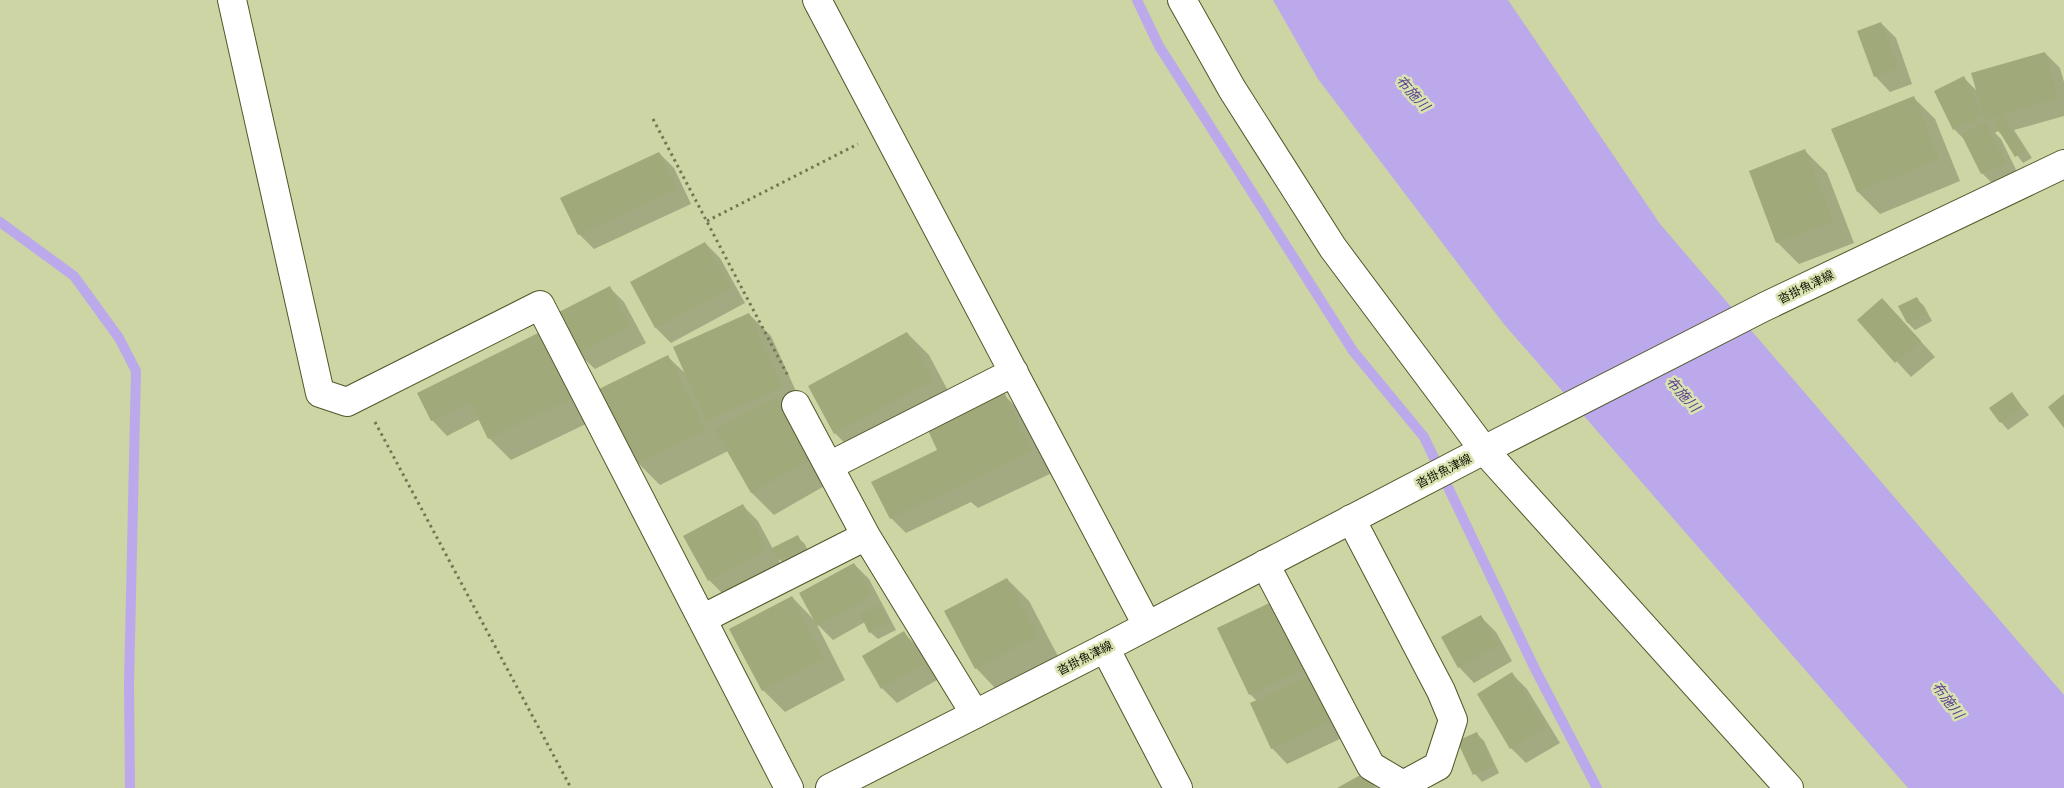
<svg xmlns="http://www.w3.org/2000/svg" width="2064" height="788" font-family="'DM Sans','Noto Sans JP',sans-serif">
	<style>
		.water { fill: #bba9ec }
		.shadow { fill: #0003 }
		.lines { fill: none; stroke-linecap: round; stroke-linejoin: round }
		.stream { stroke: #bba9ec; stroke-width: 10 }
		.building { fill: #a0a979 }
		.minor-casing { stroke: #50572a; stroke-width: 30 }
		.secondary-casing { stroke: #50572a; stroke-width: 30 }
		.path { stroke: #717756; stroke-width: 3; stroke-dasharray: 2.5 4; stroke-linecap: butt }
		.minor { stroke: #fff; stroke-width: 28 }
		.secondary { stroke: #fff; stroke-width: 28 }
		.labels { text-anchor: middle; stroke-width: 5; stroke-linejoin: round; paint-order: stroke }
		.street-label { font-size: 12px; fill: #0d0f01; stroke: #d9e3b0 }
		.water-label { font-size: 14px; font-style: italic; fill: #5d4292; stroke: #d9e3b0 }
	</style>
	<rect width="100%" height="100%" fill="#ccd5a3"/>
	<path class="water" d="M1273,0H1508L1660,224L2064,695V788H1908L1503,323L1318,79Z"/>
	<path class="shadow" d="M1881,23L1896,38L1912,84L1890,92L1875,76Z
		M2045,53L2060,68L2064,82V116L2014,130L2032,158L2023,163L2001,134L1998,131L1995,133L2001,139L2020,178L1997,188L1982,173L1967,142L1954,129L1964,78L1978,92Z
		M1913,97L1935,119L1960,181L1880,214L1858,192L1832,130Z
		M1805,151L1827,173L1854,243L1799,264L1777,242Z
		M659,153L674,168L691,204L594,249L579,234Z
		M705,243L720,258L745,303L671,343L656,328Z
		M609,287L624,302L646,343L595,369L579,354Z
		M1916,298L1924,306L1932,321L1915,330L1908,323L1899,307Z
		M749,314L771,336L804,409L833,481L774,515L752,493L728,451L660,485L638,463L668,357L687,375Z
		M1897,315L1935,357L1911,377L1859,320Z
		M907,333L929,355L954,402L856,455L835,433Z
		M538,335L560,357L592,421L511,460L489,438L480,419L447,436L432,420Z
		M1003,394L1025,416L1052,473L978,508L971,502L906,533L891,518Z
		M2012,394L2029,415L2008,430L2001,422Z
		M742,505L758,521L773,549L797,537L805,544L810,556L787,567L778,558L781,565L724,595L709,580Z
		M854,564L869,579L896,630L878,639L870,632L865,622L833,640L816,623L845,680L785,712L763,690L792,597L815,621Z
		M1007,579L1029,601L1059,658L997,690L976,668Z
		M1277,601L1344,737L1287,764L1272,748L1257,701L1250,694Z
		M1481,617L1496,632L1512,661L1474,683L1459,667Z
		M904,633L919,648L937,680L897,703L882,688Z
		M1512,674L1527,689L1560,743L1526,763L1511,748Z
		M1477,734L1484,741L1499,773L1482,782L1475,774Z
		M1363,775L1377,788H1339Z"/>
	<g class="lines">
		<path class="stream" d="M1137,0L1159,46L1353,351L1424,437L1535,669L1597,788
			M0,222L74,276L119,338L136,371L129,684L130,788"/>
	</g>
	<path class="building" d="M1881,22L1898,68L1874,77L1857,31Z
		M2045,52L2058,98L1985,120L1971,73Z
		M1964,76L1983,116L1953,130L1934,91Z
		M1914,96L1939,159L1857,192L1831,129Z
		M2002,114L2025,151L2015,157L1993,121Z
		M1986,123L2006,163L1981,174L1961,134Z
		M1805,149L1833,221L1776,243L1749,171Z
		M659,152L677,188L578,235L560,198Z
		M705,242L730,288L655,328L630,282Z
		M610,286L631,327L578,354L557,313Z
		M1917,297L1926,314L1907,323L1898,306Z
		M1882,298L1921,341L1895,363L1857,320Z
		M749,313L783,387L706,421L673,347Z
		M907,332L933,380L834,434L808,386Z
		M538,333L571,399L488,439L470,402L431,421L417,393Z
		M668,355L706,430L637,464L599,389Z
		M1004,392L1032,451L890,519L871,482L937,450L927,428Z
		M2012,392L2022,407L2000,423L1989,408Z
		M2064,394V428L2048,407Z
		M776,397L812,459L751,493L715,430Z
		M743,504L767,549L708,581L683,536Z
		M798,535L804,548L779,560L772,548Z
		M854,563L872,596L817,626L799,593Z
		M1007,578L1038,636L975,669L944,611Z
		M792,596L824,658L762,691L729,629Z
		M1278,599L1309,667L1249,695L1217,628Z
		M880,604L889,623L869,633L860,614Z
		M1481,615L1498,646L1458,668L1441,637Z
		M904,631L923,664L881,689L862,656Z
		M1512,672L1546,727L1510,749L1477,694Z
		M1309,676L1330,722L1271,749L1250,703Z
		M1477,732L1493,766L1473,775L1457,741Z
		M1364,773L1372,788H1337Z"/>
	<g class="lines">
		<defs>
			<path id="minor" d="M232,0L320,393L347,402L540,305L789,788
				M817,0L1147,625
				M1182,0L1232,89L1333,248L1484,450L1789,788
				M829,466L1014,372
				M866,536L975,714
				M1265,564L1371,766L1403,785L1438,766L1453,720L1441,691L1351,519
				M702,619L866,536L796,405
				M1105,648L1178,788"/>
			<path id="secondary" d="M830,788L1105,648L1484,450L1764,307L2064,164"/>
		</defs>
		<use href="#minor" class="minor-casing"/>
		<use href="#secondary" class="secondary-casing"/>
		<path class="path" d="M653,119L788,376
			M707,221L858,144
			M375,422L571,788"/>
		<use href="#minor" class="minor"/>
		<use href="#secondary" class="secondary"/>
	</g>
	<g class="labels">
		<g class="street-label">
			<text transform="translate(1806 287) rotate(-26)" y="4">沓掛魚津線</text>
			<text transform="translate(1444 471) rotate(-27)" y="4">沓掛魚津線</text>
			<text transform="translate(1085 658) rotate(-27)" y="4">沓掛魚津線</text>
		</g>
		<g class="water-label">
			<text transform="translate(1413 93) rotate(48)" y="5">布施川</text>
			<text transform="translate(1683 394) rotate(48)" y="5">布施川</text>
			<text transform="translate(1948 700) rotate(53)" y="5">布施川</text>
		</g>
	</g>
</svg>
